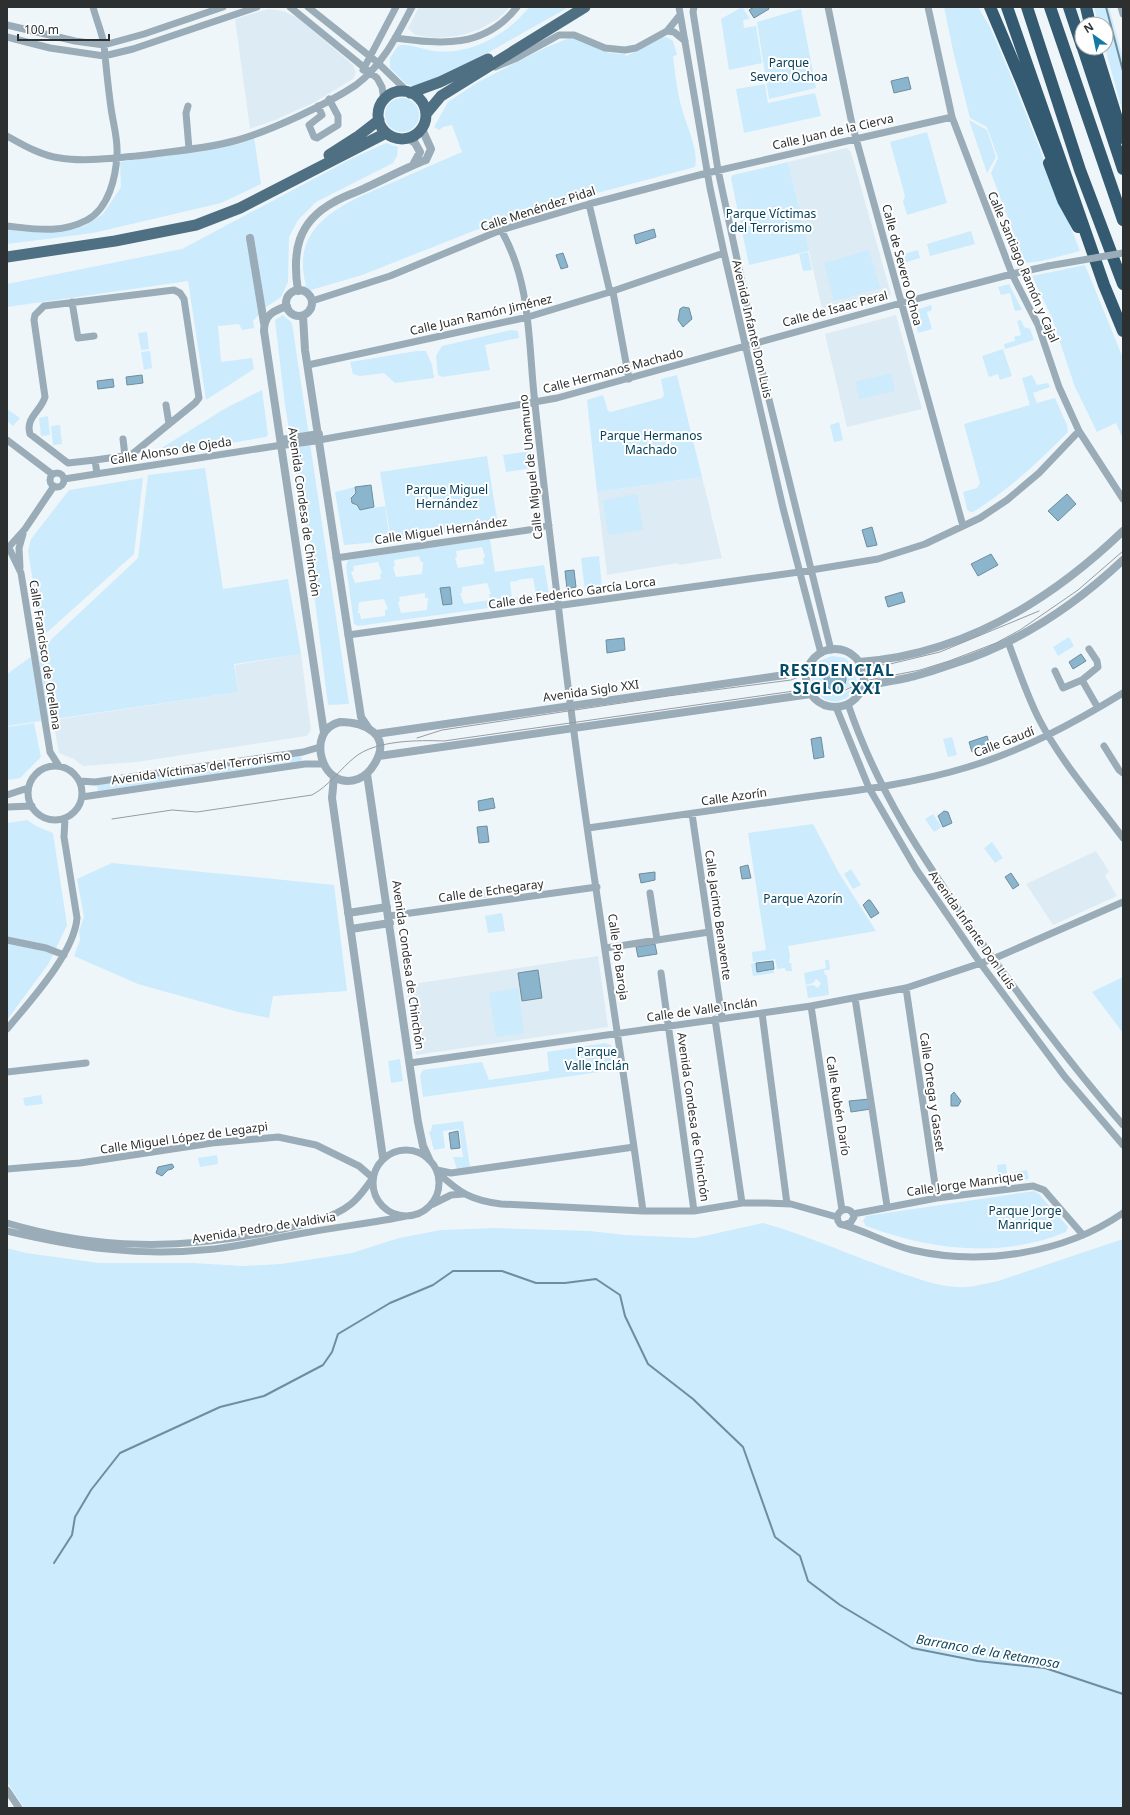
<svg xmlns="http://www.w3.org/2000/svg" width="1130" height="1815" font-family="'Noto Sans',sans-serif">
	<style>
		.built { fill: #ddebf4 }
		.green { fill: #ccebfd; fill-rule: evenodd }
		.water { fill: #8ab5cd; stroke: #6e8d9e }
		.lines { fill: none; stroke-linecap: round; stroke-linejoin: round }
		.stream { stroke: #6e8d9e; stroke-width: 2 }
		.minor { stroke: #9aacb7; stroke-width: 7 }
		.tertiary { stroke: #9aacb7; stroke-width: 8 }
		.primary { stroke: #4f7083; stroke-width: 11 }
		.motorway { stroke: #335a70; stroke-width: 12 }
		.tram { stroke: #979c9f; stroke-width: 1 }
		.minor-bridge { stroke: #9aacb7; stroke-width: 7 }
		.labels { text-anchor: middle; stroke-width: 4; stroke-linejoin: round; paint-order: stroke }
		.park-label { font-size: 12px; fill: #064059; stroke: #fff }
		.street-label { font-size: 12px; fill: #2d3031; stroke: #fff }
		.water-label { font-size: 13px; font-style: italic; fill: #144a64; stroke: #fff }
		.district-label { font-size: 16px; font-weight: bold; letter-spacing: 1px; fill: #034b69; stroke: #fff }
	</style>
	<rect width="100%" height="100%" fill="#eff6fa"/>
	<path class="built" d="M419,7H510L498,19L478,30L458,36L436,38L415,35L408,28Z
		M268,9L283,11L298,18L353,65L356,72L353,79L315,102L275,120L250,129L235,19Z
		M847,148L851,152L891,294L888,299L824,317L788,162Z
		M896,315L922,409L847,427L825,334Z
		M702,477L722,558L679,565L678,563L607,575L597,492Z
		M301,654L311,730L307,736L137,762L83,766L74,759L59,753L53,720L238,692L235,665Z
		M1096,851L1109,871L1105,876L1117,896L1053,925L1026,884Z
		M598,956L608,1027L416,1055L406,985Z"/>
	<path class="green" d="M529,7H569L450,74L414,86L406,84L390,68V58L398,46C407,42 424,50 434,51C469,56 509,34 529,7Z
		M742,7L750,19L743,20L744,28L756,26L762,63L729,70L721,19Z
		M944,7H978L990,27L1013,81L1080,251L1042,261L1025,263L991,173L998,158L987,127L970,118L954,55Z
		M1094,7H1109L1123,59V113L1105,48L1106,24H1098Z
		M801,9L816,88L769,99L757,22Z
		M572,37L609,53L624,54L626,56C634,53 659,38 664,37C668,37 670,39 673,41L677,55L673,56C675,73 677,92 682,109C686,124 699,151 695,167L533,210L476,230L362,275L311,290L303,287L306,285C288,221 352,200 398,180C419,171 440,161 462,152L452,125L443,127L439,130L434,127L448,102L478,82L547,47Z
		M765,84L768,103L815,93L821,116L744,133L736,89Z
		M385 115a17 17 0 1 1 34 0a17 17 0 1 1-34 0Z
		M969,120L987,130L996,157L987,173Z
		M927,132L947,203L907,215L903,201L905,196L890,142Z
		M254,137L261,184L221,203L93,233L7,244V228L60,232L84,226L103,214L121,187L120,162L240,144Z
		M386,143L398,147L397,156L393,163L316,202L298,220L289,237L288,282L281,297L266,307L253,321L254,328L242,330L239,324L218,326L221,362L252,358L254,369L206,400L188,281L7,307V284L182,249L351,159Z
		M788,162L809,251L749,265L731,178L733,175Z
		M971,231L975,244L930,256L927,244Z
		M869,250L880,288L834,301L824,263Z
		M918,250L920,258L903,263L900,255Z
		M808,252L812,270L803,271L799,254Z
		M1085,265L1123,358V439L1116,423L1097,432L1075,387L1052,318L1032,276Z
		M1009,284L1022,310L1015,311L1010,293L1001,295L998,287Z
		M931,305L932,310L927,312L932,329L918,333L913,311Z
		M283,315L292,323L349,704L328,705L309,553L285,405L275,320Z
		M1021,320L1024,327L1030,329L1034,340L1005,349L1004,344L1015,341L1014,337L1021,335L1017,321Z
		M511,330L518,331L519,338L485,345L490,370L442,377L438,375L436,356L442,346Z
		M147,332L149,349L141,350L138,333Z
		M1003,349L1012,376L1000,380L998,374L989,377L982,356Z
		M150,351L152,368L144,370L141,352Z
		M417,351H426L432,365L434,378L395,383L384,373L360,376L353,374L350,362Z
		M891,373L895,391L859,399L855,382Z
		M677,375L702,477L597,492L587,400L603,395L608,411L611,412L662,398L664,395L661,379Z
		M1032,375L1037,385L1048,383L1050,387L1033,393L1037,403L1055,398L1067,425L1068,432C1038,462 1009,490 973,512H970L967,509L963,492L977,488L980,483L964,424L1030,405L1022,378Z
		M262,390L268,435L266,437L147,457L226,408Z
		M7,409L20,418L13,426L7,421Z
		M48,416L50,435L41,436L39,418Z
		M839,422L843,440L834,442L830,425Z
		M60,425L62,444L53,445L51,426Z
		M531,451L532,468L506,472L503,455Z
		M487,456L498,525L391,540L380,472Z
		M205,468L223,589L288,579L301,654L234,664L238,692L7,726V674L39,651L138,558L148,475Z
		M143,478L134,554L42,637L28,551L31,539L69,490Z
		M355,487L356,493L351,496L350,501L360,510L385,506L390,541L344,545L335,492Z
		M637,494L643,530L608,535L603,500Z
		M490,539L495,572L544,565L549,594L546,600L358,626L354,624L346,566L348,560ZM482,547L485,557L483,558L484,564L458,568L455,558L457,557L456,551ZM419,556L421,562H423L422,574L396,577L393,567L395,566L394,560ZM378,562L382,573L380,574L381,579L355,583L351,572L354,571L353,566ZM533,578L536,595L512,598L510,582L515,581V582C520,578 528,579 533,578ZM487,583L491,594H489L490,600L464,604L460,593H462V587ZM425,593V598H428L427,610L401,613L398,602L400,601L399,597ZM384,599L388,609L385,610V616L361,619L360,613H358L359,602Z
		M599,556L602,588L585,590L581,558Z
		M1069,637L1074,646L1058,656L1053,647Z
		M832,656L845,658L853,665L834,662L814,670L819,661Z
		M837,666L855,669L857,683L836,693L814,690L811,675L824,669ZM841,669L846,675V683L837,690L830,689L823,681L827,670Z
		M856,687C849,702 830,707 818,694L839,695Z
		M34,723L41,757L20,778L7,780V727Z
		M952,737L957,755L948,757L943,739Z
		M301,755L302,762L98,791L97,785Z
		M933,814L942,827L934,832L925,819Z
		M27,820L36,826L53,833L67,925L49,963L7,1020V823Z
		M813,824L839,873L876,931L788,946L790,956L789,963H791L792,971H786L785,968L777,969L775,959L753,962L752,952L766,950L748,833Z
		M992,842L1003,858L995,863L984,848Z
		M112,863L334,885L347,991L273,996L269,1018L238,1012L138,984L74,956L80,940L79,931L84,917L77,879Z
		M851,869L861,885L853,889L844,874Z
		M500,886L501,895L483,898L482,889Z
		M502,913L505,931L488,933L485,916Z
		M825,960H829L830,970H824L825,975H827L829,995L808,998L806,986L813,985L818,988L821,983L816,979L813,983L806,985L804,973L826,968Z
		M756,963L757,972L774,969V973L753,976L751,964Z
		M1123,977V1033L1092,992Z
		M518,988L524,1033L496,1037L489,993Z
		M605,1043L611,1045L614,1070L423,1097L420,1075L423,1070L482,1062L489,1080L549,1071L547,1052Z
		M400,1059L403,1081L391,1083L388,1061Z
		M41,1095L43,1104L25,1106L23,1098Z
		M463,1121L470,1167L457,1169L453,1157H463L459,1129L443,1131L445,1148L434,1150L429,1132L431,1131L432,1125Z
		M217,1155L218,1164L200,1167L198,1158Z
		M1006,1164L1008,1182L999,1183L997,1165Z
		M1027,1170L1029,1179L1010,1182L1009,1173Z
		M1034,1191L1039,1194L1068,1227L1066,1232C1000,1259 931,1250 866,1226L863,1221L866,1216Z
		M763,1223C810,1236 854,1257 901,1273C919,1279 937,1286 956,1287C971,1288 984,1284 998,1281L1123,1239V1808H24L7,1782V1248L26,1253L99,1263H193L243,1266L281,1264L352,1253L399,1238L441,1230L495,1228L590,1231L625,1235L695,1238Z"/>
	<path class="water" d="M754,7H768L769,9L754,18L749,10Z
		M908,77L911,89L894,93L891,81Z
		M654,229L656,237L636,244L634,235Z
		M563,253L568,267L561,269L556,255Z
		M683,307L689,308L692,319L683,327L678,320L680,309Z
		M142,375L143,383L127,385L126,377Z
		M113,379L114,387L98,389L97,381Z
		M371,485L374,507L360,510L357,505L352,503L351,498L356,493L355,487Z
		M1067,494L1076,504L1058,521L1048,511Z
		M872,527L877,545L867,547L862,530Z
		M991,554L998,565L978,576L971,564Z
		M574,570L576,587L567,589L565,571Z
		M450,587L452,604L443,605L440,588Z
		M902,592L905,602L888,607L885,597Z
		M624,638L625,650L607,653L606,640Z
		M1081,654L1086,661L1073,669L1069,662Z
		M824 679a11 11 0 1 1 22 0a11 11 0 1 1-22 0Z
		M987,736L990,746L972,752L969,742Z
		M821,737L824,757L814,759L811,739Z
		M493,798L495,808L479,811L478,801Z
		M944,811L948,812L952,823L943,827L938,816Z
		M487,826L489,842L479,843L477,827Z
		M748,865L751,878L742,879L740,867Z
		M655,872V880L641,883L639,874Z
		M1011,873L1019,885L1013,889L1005,877Z
		M868,900H870L879,913L871,918L863,905Z
		M655,944L657,954L638,957L636,947Z
		M773,961L774,969L757,972L756,963Z
		M538,970L542,998L522,1001L518,973Z
		M954,1092L961,1101L958,1106H951V1095Z
		M870,1099L871,1109L851,1112L849,1101Z
		M458,1131L460,1148L451,1149L449,1133Z
		M172,1164L174,1167L172,1169L168,1170L162,1176L156,1173L158,1167Z"/>
	<g class="lines">
		<path class="stream" d="M1106,7L1123,71
			M54,1563L72,1535L75,1517L91,1490L120,1453L220,1407L264,1396L323,1365L332,1352L338,1334L390,1303L433,1285L453,1271H502L536,1283H565L596,1279L620,1295L625,1316L648,1364L693,1399L743,1447L775,1537L800,1556L808,1581L840,1605L912,1648L978,1661L1045,1668L1123,1694"/>
		<path class="minor" d="M290,7L377,78L382,87L384,100
			M308,7L377,62L408,92
			M679,7L710,188L724,253L783,508L821,653
			M694,7L693,12L718,170L755,343L831,650
			M828,7L852,124L963,526
			M928,7L952,117L1012,274L1038,325L1059,387L1079,431L1123,499
			M1121,7L1123,14
			M7,25L75,41L104,45L144,34L223,7
			M667,31L680,15
			M7,37L50,48L104,56L133,49L257,7
			M395,38C441,44 484,49 517,7
			M495,67L517,58L559,35H574L605,48L625,50L636,48L667,31L674,32L685,41
			M363,70L396,7
			M188,106L186,113L189,149
			M318,106L322,115L309,125L314,137L317,138L338,125V116L329,99
			M7,136C23,145 42,156 60,158C84,162 112,158 136,156C169,152 205,149 238,140C272,130 326,105 356,85C383,65 397,35 412,7
			M589,204L610,292
			M7,226C36,229 60,234 87,220C109,208 116,177 117,154C118,139 113,123 111,108C108,87 106,66 104,45C102,32 96,19 93,7
			M501,230C532,284 528,344 535,404C542,471 550,537 558,603C581,806 615,1008 643,1211
			M613,292L629,379
			M312,301L390,276L501,230L589,204L707,173L952,117
			M72,302L78,338L94,336
			M308,365L528,317L610,292L724,253
			M166,405L169,424
			M123,439L125,456
			M7,440L52,474
			M319,440L557,398L901,303L1012,274L1048,266
			M95,460L68,463L30,434C25,418 41,411 45,397L34,320L35,315L44,306L174,290L180,293L184,299L199,398L195,403L131,455L95,460L97,474
			M50 480a7 7 0 1 1 14 0a7 7 0 1 1-14 0Z
			M64,479L282,445
			M9,548L21,573L50,752L59,766
			M7,549L25,529L54,486
			M336,558L535,529L549,525
			M20,567L19,548L23,534
			M348,635L799,572L878,559L925,544L980,518L1007,500L1039,473L1079,431
			M1008,642C1018,668 1027,696 1040,721C1062,763 1095,800 1123,838
			M1055,671L1063,688L1082,680L1098,667L1097,661L1089,649
			M1082,680L1098,708
			M848,704C878,793 924,860 977,936C1023,1001 1071,1065 1123,1125
			M836,707L869,788L916,869L981,964L1065,1077L1123,1145
			M1104,746L1119,770L1123,773
			M28 793a27 27 0 1 1 54 0a27 27 0 1 1-54 0Z
			M80,781L95,782L303,752L320,747
			M7,795L28,788
			M82,797L305,764H323
			M7,807L32,806
			M692,814L722,1018
			M588,828C661,818 734,808 807,797C861,790 916,783 968,767C1024,750 1074,723 1123,693
			M650,893L657,940
			M389,916L597,887
			M7,940L46,948L64,955
			M606,948L709,932
			M661,973L694,1211
			M906,988L937,1198
			M855,998L887,1206
			M811,1006L842,1210
			M762,1013L787,1204
			M715,1019L742,1203
			M7,1029C30,1001 74,954 77,918L64,837L65,818
			M410,1063L811,1006L906,988L993,959L1123,902
			M7,1072L86,1063
			M373 1183a33 33 0 1 1 66 0a33 33 0 1 1-66 0Z
			M7,1169L80,1163L212,1143L278,1137L316,1145L359,1166L373,1178
			M437,1170L451,1173L634,1147
			M437,1172C460,1193 470,1200 501,1204L643,1211H694L742,1203H766L791,1204L837,1217
			M433,1204L451,1195L463,1194
			M853,1214L937,1198L1033,1186L1044,1190L1083,1235
			M7,1223C98,1250 182,1250 274,1231C299,1226 331,1220 351,1204C360,1197 366,1187 373,1178
			M845,1225L851,1222L854,1217C851,1202 830,1212 840,1224C864,1230 887,1244 912,1250C981,1266 1064,1254 1123,1213
			M7,1231C80,1248 140,1257 214,1249C247,1245 278,1237 310,1232C342,1226 374,1223 406,1216
			M7,1790L19,1808"/>
		<path class="tertiary" d="M408,138L415,143L420,152L413,165
			M250,238L264,323
			M286 303a13 13 0 1 1 26 0a13 13 0 1 1-26 0Z
			M298,291C292,252 297,222 334,202C344,196 355,193 365,188C385,179 405,168 426,160L431,149L422,129
			M287,306C273,311 264,315 264,331L324,733
			M303,316L305,350L359,704L361,717L369,729
			M281,440L319,434
			M282,445L319,440
			M806 678a29 29 0 1 1 58 0a29 29 0 1 1-58 0Z
			M859,662C962,655 1050,601 1123,531
			M862,687C877,683 892,681 907,678C922,675 938,669 953,664C1017,644 1074,606 1123,560
			M340,722C365,722 392,735 375,763C371,770 366,776 358,779C322,793 304,730 340,722Z
			M376,734L785,675L808,669
			M379,756L811,694
			M367,774L418,1122L423,1146L429,1159
			M334,777L332,798L383,1158
			M348,913L387,907
			M351,929L390,923"/>
		<path class="primary" d="M378 115a24 24 0 1 1 48 0a24 24 0 1 1-48 0Z
			M410,93L440,82L488,59
			M426,114L441,96L585,7
			M329,155L357,137L379,120
			M7,257L115,241L196,225L240,208L386,133"/>
		<path class="motorway" d="M990,7L1023,85L1056,169
			M1007,7L1104,285L1123,331
			M1027,7L1080,170L1123,284
			M1050,7L1123,220
			M1069,7L1082,46
			M1086,7L1090,24
			M1083,48L1123,169
			M1095,48L1123,138
			M1049,163L1063,200L1078,227"/>
		<path class="tram" d="M417,738L442,730L668,696L791,680L831,664L862,667L890,664L940,652L1039,611
			M112,819L172,810L197,812L312,795C329,786 340,769 355,757C376,740 419,740 444,741L794,691L809,690L825,694H837L864,681L920,670L949,661L996,643L1020,630L1078,590L1123,551"/>
		<path class="minor-bridge" d="M1048,266L1123,253"/>
	</g>
	<g class="labels">
		<g class="park-label">
			<text x="789" y="67">Parque<tspan x="789" dy="14">Severo Ochoa</tspan></text>
			<text x="771" y="218">Parque Víctimas<tspan x="771" dy="14">del Terrorismo</tspan></text>
			<text x="651" y="440">Parque Hermanos<tspan x="651" dy="14">Machado</tspan></text>
			<text x="447" y="494">Parque Miguel<tspan x="447" dy="14">Hernández</tspan></text>
			<text x="803" y="903">Parque Azorín</text>
			<text x="597" y="1056">Parque<tspan x="597" dy="14">Valle Inclán</tspan></text>
			<text x="1025" y="1215">Parque Jorge<tspan x="1025" dy="14">Manrique</tspan></text>
		</g>
		<g class="street-label">
			<text transform="translate(833 132) rotate(-13)" y="4">Calle Juan de la Cierva</text>
			<text transform="translate(538 209) rotate(-18)" y="4">Calle Menéndez Pidal</text>
			<text transform="translate(902 265) rotate(75)" y="4">Calle de Severo Ochoa</text>
			<text transform="translate(1023 267) rotate(67)" y="4">Calle Santiago Ramón y Cajal</text>
			<text transform="translate(835 309) rotate(-15)" y="4">Calle de Isaac Peral</text>
			<text transform="translate(481 315) rotate(-13)" y="4">Calle Juan Ramón Jiménez</text>
			<text transform="translate(752 329) rotate(77)" y="4">Avenida Infante Don Luis</text>
			<text transform="translate(613 371) rotate(-15)" y="4">Calle Hermanos Machado</text>
			<text transform="translate(171 451) rotate(-9)" y="4">Calle Alonso de Ojeda</text>
			<text transform="translate(531 467) rotate(-96)" y="4">Calle Miguel de Unamuno</text>
			<text transform="translate(304 512) rotate(82)" y="4">Avenida Condesa de Chinchón</text>
			<text transform="translate(441 531) rotate(-8)" y="4">Calle Miguel Hernández</text>
			<text transform="translate(572 593) rotate(-8)" y="4">Calle de Federico García Lorca</text>
			<text transform="translate(45 655) rotate(81)" y="4">Calle Francisco de Orellana</text>
			<text transform="translate(591 691) rotate(-8)" y="4">Avenida Siglo XXI</text>
			<text transform="translate(1004 742) rotate(-21)" y="4">Calle Gaudí</text>
			<text transform="translate(201 768) rotate(-8)" y="4">Avenida Víctimas del Terrorismo</text>
			<text transform="translate(734 797) rotate(-8)" y="4">Calle Azorín</text>
			<text transform="translate(491 891) rotate(-8)" y="4">Calle de Echegaray</text>
			<text transform="translate(718 915) rotate(82)" y="4">Calle Jacinto Benavente</text>
			<text transform="translate(972 930) rotate(55)" y="4">Avenida Infante Don Luis</text>
			<text transform="translate(618 957) rotate(82)" y="4">Calle Pío Baroja</text>
			<text transform="translate(408 965) rotate(82)" y="4">Avenida Condesa de Chinchón</text>
			<text transform="translate(702 1010) rotate(-8)" y="4">Calle de Valle Inclán</text>
			<text transform="translate(932 1092) rotate(82)" y="4">Calle Ortega y Gasset</text>
			<text transform="translate(838 1106) rotate(81)" y="4">Calle Rubén Darío</text>
			<text transform="translate(693 1117) rotate(82)" y="4">Avenida Condesa de Chinchón</text>
			<text transform="translate(184 1138) rotate(-8)" y="4">Calle Miguel López de Legazpi</text>
			<text transform="translate(965 1184) rotate(-8)" y="4">Calle Jorge Manrique</text>
			<text transform="translate(264 1228) rotate(-9)" y="4">Avenida Pedro de Valdivia</text>
		</g>
		<g class="water-label">
			<text transform="translate(988 1651) rotate(10)" y="5">Barranco de la Retamosa</text>
		</g>
		<g class="district-label">
			<text x="837" y="676">RESIDENCIAL<tspan x="837" dy="18">SIGLO XXI</tspan></text>
		</g>
	</g>
	<rect width="1130" height="1815" fill="none" stroke="#2d3031" stroke-width="16"/>
	<g transform="translate(1094 36) rotate(327)"><circle r="19" fill="#ffffff" stroke="#abacad"/>
	<path d="M0-3L7 15L0 10L-7 15Z" fill="#1378a4"/>
	<text y="-6" font-size="11" font-weight="bold" text-anchor="middle" fill="#2d3031">N</text>
	</g>
	<path d="M18 34v6h91v-6" fill="none" stroke="#2d3031" stroke-width="2"/>
	<text x="24" y="34" font-size="12" fill="#2d3031" stroke="#ffffff" stroke-width="3" paint-order="stroke">100 m</text>
</svg>
